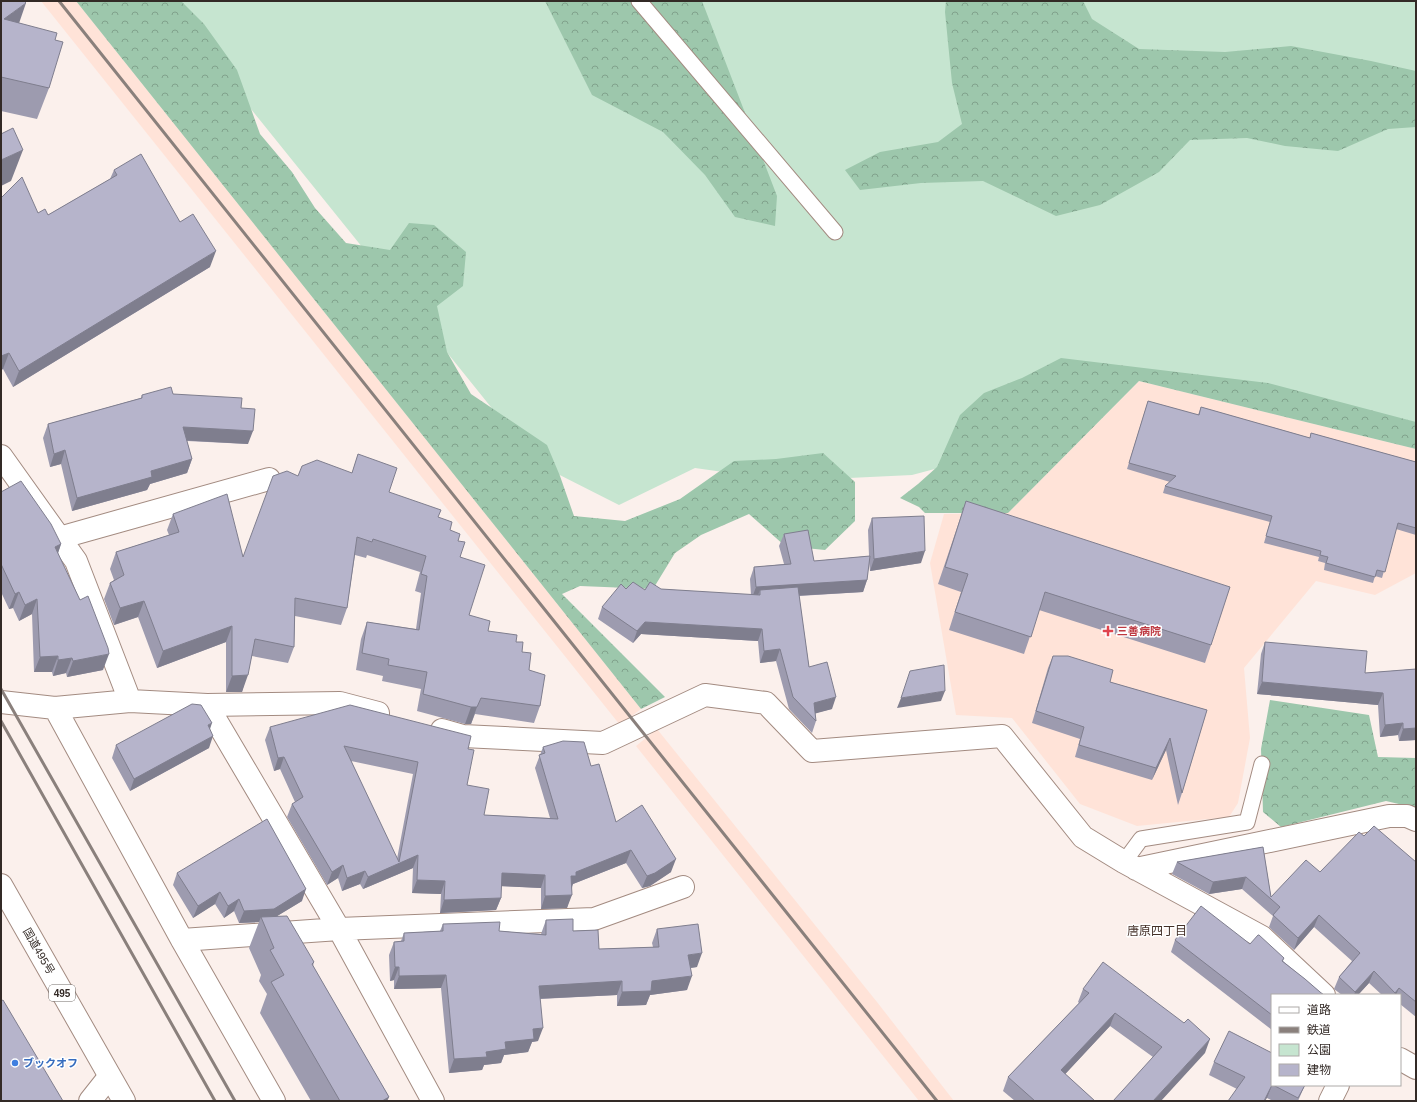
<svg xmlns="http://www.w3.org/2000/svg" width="1417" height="1102" font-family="Arial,'Noto Sans JP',sans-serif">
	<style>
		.built { fill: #ffe3d8 }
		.green { fill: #c6e5d0 }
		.forest { fill: url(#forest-crowns) }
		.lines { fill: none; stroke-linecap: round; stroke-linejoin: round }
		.service-casing { stroke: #a38b81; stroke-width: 17 }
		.minor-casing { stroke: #a38b81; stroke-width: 24 }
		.trunk-casing { stroke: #a38b81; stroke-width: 24 }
		.service { stroke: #fff; stroke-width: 15 }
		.minor { stroke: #fff; stroke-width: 22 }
		.trunk { stroke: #fff; stroke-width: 22 }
		.rail { stroke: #8a807c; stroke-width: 3 }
		.wall { fill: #9d9baf; fill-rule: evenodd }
		.shaded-wall { fill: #7f7e8e }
		.building { fill: #b6b4cb; stroke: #7f7e8e; fill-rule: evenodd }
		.health-dot { fill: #e0444e; stroke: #fff; stroke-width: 1.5 }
		.shop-dot { fill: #3f7fe0; stroke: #fff; stroke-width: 1.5 }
		.labels { text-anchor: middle; stroke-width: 3; stroke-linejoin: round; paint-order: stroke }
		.shield { fill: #fff; stroke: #706a67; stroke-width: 1 }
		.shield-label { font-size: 10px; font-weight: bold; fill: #332a26 }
		.health-label { font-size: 11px; font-weight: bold; fill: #be3a42; stroke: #fff; text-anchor: start }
		.street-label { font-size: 11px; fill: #332a26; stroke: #fff }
		.shop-label { font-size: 11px; font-weight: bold; fill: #366cbe; stroke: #fff; text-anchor: start }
		.neighbourhood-label { font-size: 12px; fill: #443028; stroke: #fff }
	</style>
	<defs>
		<pattern id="forest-crowns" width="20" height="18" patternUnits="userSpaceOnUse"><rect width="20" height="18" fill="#9dc7ac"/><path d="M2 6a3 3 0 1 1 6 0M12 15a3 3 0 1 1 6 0" fill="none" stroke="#81a28c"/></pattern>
	</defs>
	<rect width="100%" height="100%" fill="#fbf0ec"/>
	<path class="built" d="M41,1H76L641,709L620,725Z
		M1139,381L1416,449V573L1375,595L1316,581L1244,668L1250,738L1238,803L1229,817L1137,826L1080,804L1012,718L956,715L930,563L944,514L1008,513Z
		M657,729L877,1002L954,1101H919L636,746Z"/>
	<path class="green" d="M164,1H1416V433L1137,371L946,466L912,475L786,481L695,468L619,505L536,463Z"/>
	<path class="forest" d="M76,1H181L204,24L237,70L260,134L292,172L315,208L346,243L390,250L409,223L434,225L466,252L463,286L437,306L447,352L471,394L547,445L560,476L574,516L625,521L680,499L734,461L776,459L823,453L855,482V521L825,550L785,546L749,514L701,535L675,553L653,589L580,586L562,594L665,697L641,709Z
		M545,1H702L777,196L775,226L735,217L705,175L663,132L592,95Z
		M946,1H1083L1092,19L1139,49L1225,52L1291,46L1371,61L1416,71V127L1388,129L1338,151L1285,146L1247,138L1190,140L1159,172L1100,205L1056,216L983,181L921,183L860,190L845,170L880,152L938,142L962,124L952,83L945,12Z
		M1061,358L1268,383L1416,422V449L1139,381L1008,513H925L919,507L900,498L918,484L937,467L960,415L984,393L1022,378Z
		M1270,700L1369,715L1378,757L1416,758V808L1386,801L1281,827L1263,812L1261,749Z"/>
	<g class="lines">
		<defs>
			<path id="service" d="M639,1L835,232
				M1124,862L1141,839L1247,822L1262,764"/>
			<path id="minor" d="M1,456L76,561L130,701
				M59,538L269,479
				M1,702L55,708L130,701L207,705L340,703L378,713
				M207,705L339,929L433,1101
				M55,708L182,940L274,1101
				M442,730L463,736L603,743L705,695L766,703L812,751L1002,736L1083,837L1124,862L1262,937L1324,995
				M1136,869L1389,816H1407L1416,820
				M182,940L339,929L594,919L683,887
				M1400,1059L1416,1068
				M90,1101L109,1077
				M1330,1101L1338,1085"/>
			<path id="trunk" d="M1,885L124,1101"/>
		</defs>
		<use href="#service" class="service-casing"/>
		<use href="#minor" class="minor-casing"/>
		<use href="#trunk" class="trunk-casing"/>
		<use href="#service" class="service"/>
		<use href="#minor" class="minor"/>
		<use href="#trunk" class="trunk"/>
		<path class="rail" d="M59,1L937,1101
			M1,689L235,1101
			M1,721L215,1101"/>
	</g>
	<path class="wall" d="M1,1L19,23L55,40L49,88L37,119L1,111Z
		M114,170L180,222L210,267L13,387L3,369L1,370V198L38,213L48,215L110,179Z
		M173,394L241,408L248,444L187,441L192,459L187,473L150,484L147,490L72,511L61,464L50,467L43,438L48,424L141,398L142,395Z
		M1148,401L1198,415L1201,407L1310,438L1311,433L1416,462V535L1396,529L1382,578L1375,576L1373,583L1324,570L1325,563L1318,561L1319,557L1264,543L1270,522L1163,493L1165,486L1170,482L1127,469Z
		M358,454L389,492L438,517L458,541L469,615L488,631L516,642L522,652L529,670L540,706L534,723L475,714L471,724H465L417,711L421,689L382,681L383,676L356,670L361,639L367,622L416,629L421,593L415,591L420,572L367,555L366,558L355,555L347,608L341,625L295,616L294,647L288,663L252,656L242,692H226V642L157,668L138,617L114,625L104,599L110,583L114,580L110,569L116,552L169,535L167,530L173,514L243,557L298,476L352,473Z
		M1,492L61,544L58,553L103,670L67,677L66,673L53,676L52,672H34L32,614L19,621L13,608L9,609L1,592Z
		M966,501L1211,645L1205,663L1039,610L1024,654L949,630L961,592L938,584Z
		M872,518L921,563L870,571L869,562L867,580L863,592L799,596L809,667L832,709L815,713L816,721L812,733L789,709L776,661L760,663L758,641L641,634L633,643L598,619L602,607L626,589L645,590L661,589L751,595L750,579L754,567L784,564L779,546L784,534L814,561L869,556L868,530Z
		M1265,642L1365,673L1416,669V740L1399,741L1398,735L1380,737L1378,705L1257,694L1261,654Z
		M1053,656L1110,682L1207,710L1182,793L1178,805L1166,750L1152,780L1075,757L1080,739L1032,723L1048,668Z
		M270,727L468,749L467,785L484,815L550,818L535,768L543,747L591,766L616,822L671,872L650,886L642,888L626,863L573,884L567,908L541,909V888L501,886V898L496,910L440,913L441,894L412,893L413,868L363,889L360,884L342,891L338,878L327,885L287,817L292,804L295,802L280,769L274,771L265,740ZM351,761L413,774L397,859Z
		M210,729L209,748L130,791L112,758L116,745Z
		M1364,836L1416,862V1017L1400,1004V995H1382L1369,983L1358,995H1342L1334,989L1339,977L1352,961L1314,927L1294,950L1269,927L1273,916L1242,889L1209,894L1172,874L1177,862L1263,847L1271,897L1320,872Z
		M177,873L302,901L277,916L314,962L313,966L389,1097L387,1101H311L260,1013L267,994L259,981L261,975L249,948L259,922L239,923L234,911L224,918L215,904L193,918L173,885Z
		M546,920L573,931L599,949L653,947L652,943L657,929L697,967L690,968L687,990L650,995L646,1005L617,1006V995L540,999L538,1041L532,1042L528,1052L504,1055L501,1063L484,1065L482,1070L449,1073L441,988L394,989V980L390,981L389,955L394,942L401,941L404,933L440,931L443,924L499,931L541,934Z
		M1175,940L1250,944L1284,958L1283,961L1320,992L1272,995V1030L1171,952Z
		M1083,989L1205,1053L1153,1057L1110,1026L1065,1074L1095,1101H1015L1003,1091L1008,1077L1079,1003L1078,1002Z
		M1214,1062L1272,1085H1305L1298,1101H1273L1267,1098L1237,1089L1209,1075Z"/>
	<path class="shaded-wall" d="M26,3L15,35L4,19Z
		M23,150L11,181L1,186V160Z
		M216,251L210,267L13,387L19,371Z
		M9,353L3,369L1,370V356Z
		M183,427L253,431L248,444L178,440Z
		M65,450L61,464L50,467L54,454Z
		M192,459L187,473L150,484L147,490L72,511L77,498L151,471Z
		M61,544L56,559L55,547Z
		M925,551L921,563L870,571L874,559Z
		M867,580L863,592L759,598L760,595V590L757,598H752L756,587Z
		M19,592L13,608L9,609L15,594Z
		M37,599L32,614L19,621L25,605Z
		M144,601L138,617L114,625L120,608Z
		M645,622L762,629L758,641L641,634L633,643L637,631Z
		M232,626L226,642L157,668L163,651Z
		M780,649L776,661L760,663L764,651Z
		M109,654L103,670L67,677L73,661Z
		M58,656L52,672H34L40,657Z
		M72,658L66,673L53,676L58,660Z
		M248,675L242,692H226L232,676Z
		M1262,682L1383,693L1378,705L1257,694Z
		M945,691L941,701L897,708L901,698Z
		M836,697L832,709L810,715L814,703Z
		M471,707H477L471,724H465Z
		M212,723L208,735V725Z
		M1403,723L1398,735L1380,737L1385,725Z
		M1416,728V740L1399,741L1403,729Z
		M213,736L209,748L130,791L134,779Z
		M1170,738L1166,750L1152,780L1156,768Z
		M284,757L280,769L274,771L278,758Z
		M631,850L626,863L573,884L571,888V876L576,872Z
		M418,855L413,868L363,889L368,877Z
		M676,859L671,872L650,886L642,888L647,876Z
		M343,865L338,878L327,885L332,872Z
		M365,871L360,884L342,891L347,878Z
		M502,873L545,875L541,888L498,886Z
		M1246,877L1242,889L1209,894L1213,882Z
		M417,880L445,881L441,894L412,893Z
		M306,889L302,901L269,921L261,917L259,922L239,923L244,911Z
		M220,892L215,904L193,918L198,906Z
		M572,895L567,908L541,909L545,896Z
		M501,898L496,910L440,913L444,900Z
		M239,899L234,911L224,918L228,906Z
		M1319,915L1314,927L1294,950L1298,938Z
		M702,953L697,967L683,969L688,955Z
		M395,967H399L394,980L390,981Z
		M1374,971L1369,983L1358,995H1354L1355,992Z
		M446,975L441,988L394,989L399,976Z
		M692,976L687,990L650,995L646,1005L617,1006L622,992L652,981Z
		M622,981L617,995L534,999L539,986Z
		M1399,988L1396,995H1394L1395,993Z
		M1115,1013L1110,1026L1056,1084L1061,1070Z
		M543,1028L538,1041L532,1042L528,1052L504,1055L501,1063L484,1065L482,1070L449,1073L454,1059L486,1052L505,1042L533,1029Z
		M1210,1039L1205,1053L1161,1101H1153Z
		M1272,1085L1267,1098L1265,1101H1264Z
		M389,1097L387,1101H382Z"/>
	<path class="building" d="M1,1H24L26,3L4,19L57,33L55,40L63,42L49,88L1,77Z
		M13,128L23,150L1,160V134Z
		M141,154L180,222L193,214L216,251L19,371L9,353L1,356V198L22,177L38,213L45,209L48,215L117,175L114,170Z
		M171,387L173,394L242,398L241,408L255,409L253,431L183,427L192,459L151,471L152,477L77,498L65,450L54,454L48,424L142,398V395Z
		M1148,401L1199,415L1201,407L1310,438L1311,433L1416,462V528L1398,523L1385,572L1377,570L1375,577L1326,563L1328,557L1320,555L1321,551L1266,536L1272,516L1165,486L1176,476L1129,463Z
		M358,454L397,468L389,492L441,510L438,517L452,522L450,530L460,534L458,541L465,542L460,557L485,565L469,615L490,621L488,631L517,635L516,642H523L522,652L531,653L529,670L545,675L540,706L481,698L477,707H471L423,694L427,672L388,665L389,659L362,653L367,622L419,630L427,576L421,574L426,556L373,539L372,542L357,537L347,608L295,598L294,647L255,639L248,675L232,676V626L163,651L144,601L120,608L110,583L124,575L116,552L179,532L173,514L227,494L243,557L273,476L287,471L298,476L302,466L317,460L352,473Z
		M21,481L51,524L61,544L55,547L80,600L88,596L108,648L109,654L73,661L72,658L58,660V656L40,657L37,599L25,605L19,592L15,594L1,564V492Z
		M966,501L1230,587L1211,645L1045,592L1031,637L955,612L968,574L945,567Z
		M924,516L925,551L874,559L872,518Z
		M808,530L814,561L870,556L867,580L756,587L754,567L791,564L784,534Z
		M633,582L645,590L650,582L661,589L760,595V590L798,587L809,667L827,662L836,697L814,703L816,721L793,697L780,649L764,651L762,629L645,622L637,631L602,607L621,584L626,589Z
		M1265,642L1367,651L1365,673L1416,669V728L1403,729V723L1385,725L1383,693L1262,682Z
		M1053,656H1068L1113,670L1110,682L1207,710L1182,793L1170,738L1156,768L1079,745L1084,727L1036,711Z
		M944,665L945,691L901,698L910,671Z
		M192,704L201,705L212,723L208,725L213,736L134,779L116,745Z
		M350,705L471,736L468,749L474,750L467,785L489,789L484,815L558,819L539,755L545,753L543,747L563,741L584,742L591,766L599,764L616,822L642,805L676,859L655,873L647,876L631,850L576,872V876H571L572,895L545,896V875L502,873L501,898L444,900L445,881L417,880L418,855L368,877L365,871L347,878L343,865L332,872L292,804L303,797L284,757L278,758L270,727ZM344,746L418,762L399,862Z
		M267,819L306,889L274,909L244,911L239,899L228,906L220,892L198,906L177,873Z
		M1374,826L1416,862V1002L1399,988L1395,993L1374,971L1355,992L1339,977L1360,953L1319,915L1298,938L1273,915L1280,907L1246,877L1213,882L1177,862L1263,847L1271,897L1306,860L1320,872L1359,832L1364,836Z
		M1201,906L1250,944L1258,935H1259L1284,958L1282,961L1305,979L1320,992L1324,995H1272V1015L1175,940Z
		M287,916L314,962L312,964L389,1097L382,1101H340L271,982L284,975L270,950L274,948L261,917Z
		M573,919V931L598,930L599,949L659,947L657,929L698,924L702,953L688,955L692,976L652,981L651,991L622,992V981L539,986L543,1028L533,1029L534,1039L505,1042L506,1049L486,1052L487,1057L454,1059L446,975L399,976V967H395L394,942L404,941V933L443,931V924L500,922L499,931L546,935V920Z
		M1103,962L1184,1023L1188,1019L1210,1039L1153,1101H1113L1162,1047L1115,1013L1061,1070L1095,1101H1035L1008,1077L1089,993L1083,989Z
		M3,1000L63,1101H1V1001Z
		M1229,1031L1272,1053V1085L1264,1101H1228L1245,1077L1214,1062Z
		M1273,1085H1305L1298,1098Z"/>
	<path class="health-dot" d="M1106 625h4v4h4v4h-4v4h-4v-4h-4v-4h4z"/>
	<circle class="shop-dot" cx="15" cy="1063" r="4"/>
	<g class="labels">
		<rect class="shield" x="49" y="985" width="26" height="16" rx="3"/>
		<g class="shield-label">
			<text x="62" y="997">495</text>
		</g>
		<g class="health-label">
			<text x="1117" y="635">三善病院</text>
		</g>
		<g class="street-label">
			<text transform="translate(39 951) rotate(60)" y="4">国道495号</text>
		</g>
		<g class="shop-label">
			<text x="23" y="1067">ブックオフ</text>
		</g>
		<g class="neighbourhood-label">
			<text x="1157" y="935">唐原四丁目</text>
		</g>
	</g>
	<rect width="1417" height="1102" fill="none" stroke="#332a26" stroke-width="4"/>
	<rect x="1271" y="994" width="130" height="92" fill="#ffffff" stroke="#adaaa8"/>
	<rect x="1279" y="1007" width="20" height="6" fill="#ffffff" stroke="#adaaa8"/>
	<text x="1307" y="1014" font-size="12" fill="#332a26">道路</text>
	<rect x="1279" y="1027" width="20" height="6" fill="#8a807c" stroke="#adaaa8"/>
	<text x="1307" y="1034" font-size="12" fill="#332a26">鉄道</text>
	<rect x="1279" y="1044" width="20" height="12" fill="#c6e5d0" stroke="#adaaa8"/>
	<text x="1307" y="1054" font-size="12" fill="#332a26">公園</text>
	<rect x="1279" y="1064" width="20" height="12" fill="#b6b4cb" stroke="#adaaa8"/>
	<text x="1307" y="1074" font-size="12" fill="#332a26">建物</text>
</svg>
